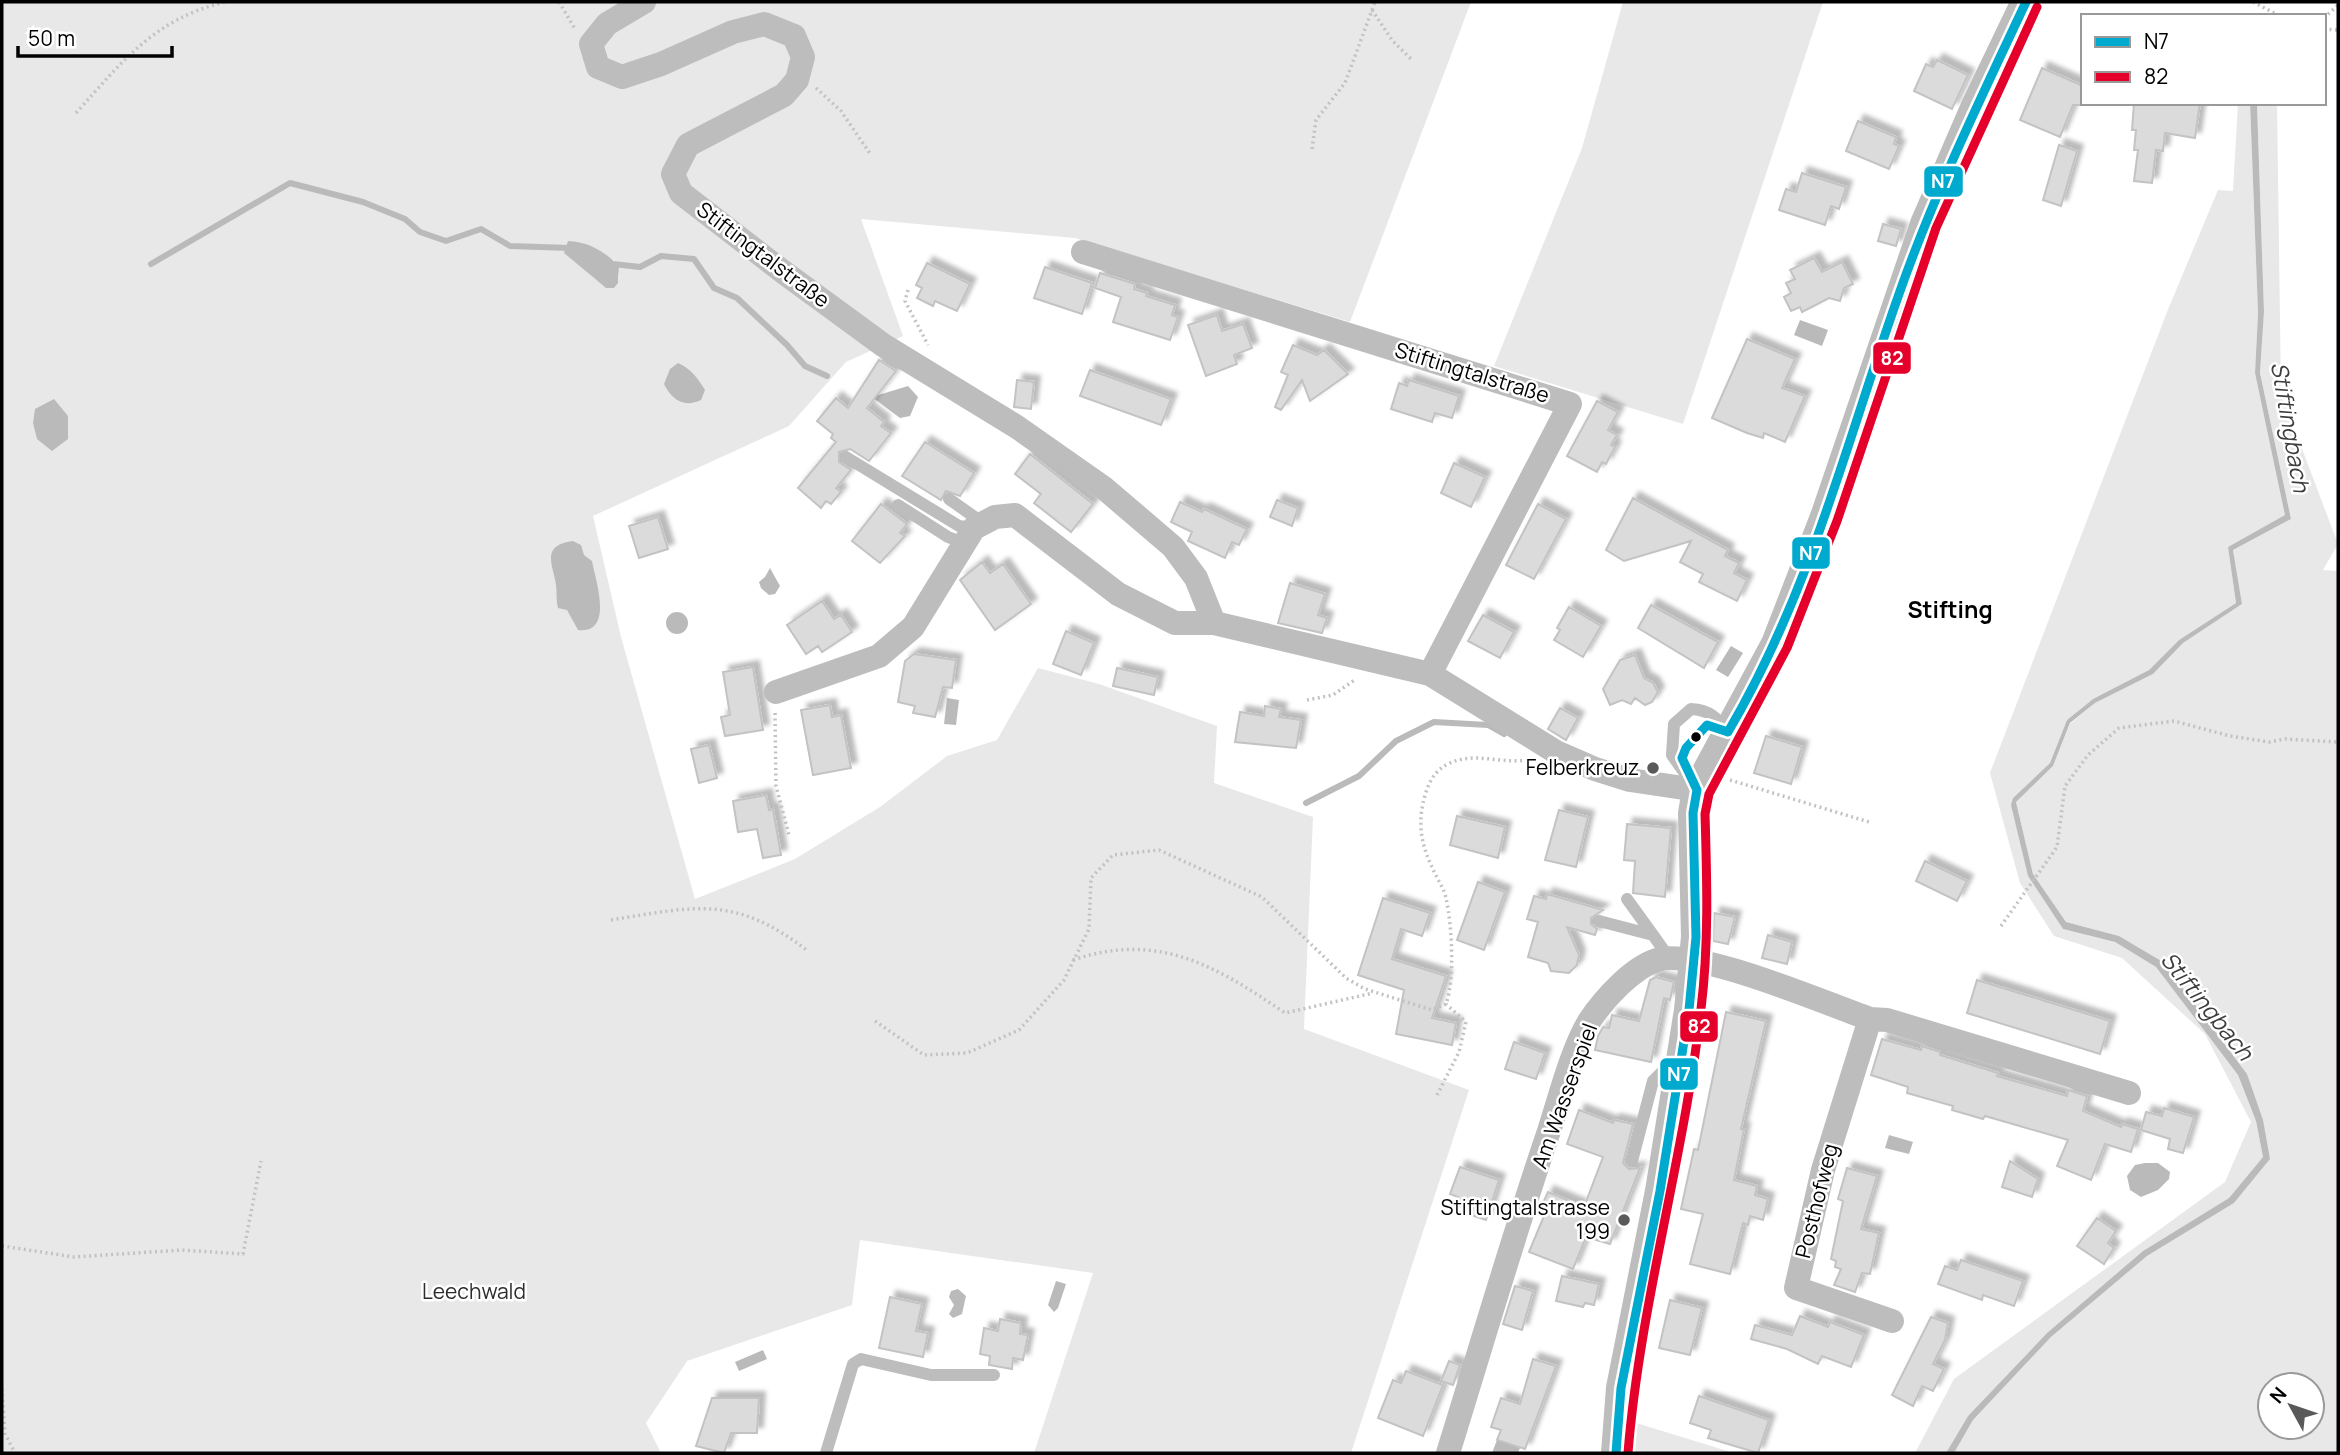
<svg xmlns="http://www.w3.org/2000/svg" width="2340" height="1455" font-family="Manrope,sans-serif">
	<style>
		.green { fill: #e8e8e8; fill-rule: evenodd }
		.water { fill: #bababa }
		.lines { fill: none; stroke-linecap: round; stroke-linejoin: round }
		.stream { stroke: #bababa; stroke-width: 6 }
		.building { fill: #dbdbdb; stroke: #c3c3c3; stroke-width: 2; filter: url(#shadow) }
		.path { stroke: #c2c2c2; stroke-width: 3.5; stroke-dasharray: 2 3.5; stroke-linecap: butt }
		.service { stroke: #bdbdbd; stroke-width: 12 }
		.minor { stroke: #bdbdbd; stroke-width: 24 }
		.tertiary { stroke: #bdbdbd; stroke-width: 30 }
		.bus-1-casing { stroke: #fff; stroke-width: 14 }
		.bus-2-casing { stroke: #fff; stroke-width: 14 }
		.bus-1 { stroke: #00a9ce; stroke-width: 9 }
		.bus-2 { stroke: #e4002b; stroke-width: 9 }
		.bus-dot { fill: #000; stroke: #fff; stroke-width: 2.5 }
		.poi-dot { fill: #595959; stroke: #fff; stroke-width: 2.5 }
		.labels { text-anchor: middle; stroke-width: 5; stroke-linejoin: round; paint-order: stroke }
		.street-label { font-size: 21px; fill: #000; stroke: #fff }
		.poi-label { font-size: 21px; fill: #000; stroke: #fff; text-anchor: end }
		.park-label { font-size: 21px; fill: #2c2c2c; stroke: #fff }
		.water-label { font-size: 23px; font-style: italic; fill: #3d3d3d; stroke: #fff }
		.neighbourhood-label { font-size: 23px; font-weight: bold; fill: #000; stroke: #fff }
		.line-badge { stroke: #fff; stroke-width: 2.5 }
		.badge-label { font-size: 19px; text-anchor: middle; font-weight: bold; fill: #fff }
	</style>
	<defs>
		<filter id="shadow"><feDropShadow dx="6" dy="-6" stdDeviation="2" flood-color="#0004"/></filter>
	</defs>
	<rect width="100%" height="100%" fill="#fff"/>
	<path class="green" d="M2,2H1471L1350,322L1075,238L861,219L903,336L846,362L789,426L593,516L621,637L695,899L795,859L880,807L947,756L997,740L1038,668L1099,684L1217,726L1214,783L1313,817L1304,1029L1469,1090L1351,1453H1034L1093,1273L860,1240L852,1305L687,1361L646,1423L661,1453H2ZM565,253L614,260C620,270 622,279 614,288L596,280Z
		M1623,2H1823L1683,424L1494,366L1582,148Z
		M2238,103H2250L2258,313L2255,373L2286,515L2228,547L2236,603L2179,640L2149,670L2093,699L2067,720L2050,763L2013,798L2028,876L2063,929L2115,942L2156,967L2238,1075L2256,1121L2263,1157L2229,1198L2143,1251L2047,1333L1968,1416L1946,1453H1915L1954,1379L2225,1182L2251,1122L2205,1034L2122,958L2054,936L2020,883L1990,773L2167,312L2218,190L2233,191Z
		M2257,103H2277L2281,393L2338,544L2323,570L2338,571V1453H1954L1973,1420L2051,1337L2147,1256L2234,1203L2270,1159L2247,1074L2163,962L2119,936L2066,922L2033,874L2016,802L2053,766L2070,724L2095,703L2153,674L2183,643L2242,604L2233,550L2291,519L2260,373L2264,312ZM2270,1385H2312V1427H2270Z
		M1633,1422L1734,1453H1633Z"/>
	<path class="water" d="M2250,103H2257L2264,312L2260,373L2291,519L2233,550L2242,604L2183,643L2153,674L2095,703L2070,723L2053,766L2016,802L2033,874L2066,922L2119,936L2163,962L2247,1074L2263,1120L2270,1159L2234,1203L2147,1256L2051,1337L1973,1420L1954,1453H1946L1968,1416L2047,1333L2143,1251L2229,1198L2263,1157L2256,1121L2238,1075L2156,967L2115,942L2063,929L2028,876L2011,805L2013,798L2050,763L2067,720L2093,699L2149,670L2179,640L2236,603L2228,547L2285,515L2255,373L2258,313Z
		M568,241C590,242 605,252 619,266L618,283L614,288H606L564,253Z
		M1800,320L1828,330L1822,346L1794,335Z
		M678,363C691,369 697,377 705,390L701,400C684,408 672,400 664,384L670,369Z
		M908,386L918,397L910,416L900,418L872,397Z
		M54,399L68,416V439L52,451L37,439L33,423L35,409Z
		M573,541L581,545L584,555L592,561C596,582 614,634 578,630L567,610L558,608C556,600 557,593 556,585C554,567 539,545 573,541Z
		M770,568L780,586L775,594L769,595L761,588L759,582L765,577Z
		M666 623a11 11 0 1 1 22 0a11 11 0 1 1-22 0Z
		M1731,646L1743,653L1728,677L1716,670Z
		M947,698L959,700L956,725L944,724Z
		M1889,1135L1913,1142L1909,1154L1885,1148Z
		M2145,1163H2158L2170,1172L2169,1179L2158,1190L2141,1197L2130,1190L2127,1176L2135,1165Z
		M1056,1281L1066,1284L1058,1308L1054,1312L1048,1305Z
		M958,1289L966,1296L962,1314L953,1318L949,1314L954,1305L949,1297L951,1291Z
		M763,1350L767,1359L739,1371L735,1362Z
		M1497,1440L1520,1448L1518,1453H1492Z"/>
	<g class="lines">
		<path class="stream" d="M151,264L290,183L363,202L405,219L420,232L446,241L481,229L510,246L570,248
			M613,264L640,267L661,256L694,259L714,288L737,298L787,345L805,366L827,376
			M1306,803L1359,776L1396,741L1434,722L1488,725L1504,734"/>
	</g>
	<path class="building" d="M1937,60L1968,75L1952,109L1914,91L1926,64L1933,67Z
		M2042,68L2083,86V105H2073L2060,137L2020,120Z
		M2134,103H2200L2195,138L2165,133L2163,151L2156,150L2152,183L2134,181L2138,150H2134L2136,130H2132Z
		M1858,121L1896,137L1894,144L1899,146L1889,169L1846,151Z
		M2059,145L2077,151L2061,206L2043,200Z
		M1802,173L1846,187L1839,209L1831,206L1825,225L1779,210L1786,189L1796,192Z
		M1883,224L1901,229L1896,246L1878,241Z
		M1814,258L1822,272L1842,262L1853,284L1844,288L1840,301L1829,298L1802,312L1800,307L1791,311L1784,297L1791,293L1786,283L1795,279L1790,270Z
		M927,263L970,284L957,311L935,301L933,306L917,298L922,288L916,285Z
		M1045,267L1092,283L1082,314L1034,298Z
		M1100,273L1135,284L1134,289L1147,293L1146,296L1175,305L1172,315L1178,317L1170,340L1113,322L1121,297L1095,288Z
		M1217,315L1222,331L1243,324L1252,348L1234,355L1237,364L1206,376L1188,325Z
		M1747,339L1795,359L1782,388L1805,396L1785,442L1764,433L1763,438L1747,433L1712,418Z
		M1293,345L1317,355L1324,350L1348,374L1310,401L1302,380L1281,410L1275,407L1288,375L1281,372Z
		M879,360L896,371L867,408L884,422L881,426L891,433L869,461L850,449L839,452V462L851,470L836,488L841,492L831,504L826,501L821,508L798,488L836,442L831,438L833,434L817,421L836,398L848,408Z
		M1090,370L1171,399L1161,425L1080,396Z
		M1017,380L1034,382L1031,409L1014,407Z
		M1409,380L1459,396L1452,418L1435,413L1432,422L1391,409L1399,383L1407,386Z
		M1597,401L1618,412L1608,430L1617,435L1611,445L1615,447L1606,464L1602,462L1597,472L1567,456Z
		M925,442L974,473L960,496L946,491L941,500L902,476Z
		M1030,454L1093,504L1071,532L1034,503L1041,494L1015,474Z
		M1454,463L1485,477L1471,507L1441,493Z
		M1633,498L1728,550L1725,556L1739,563L1734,573L1747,580L1737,601L1699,582L1703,574L1680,562L1691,541L1624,561L1606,550Z
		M1277,500L1298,508L1292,526L1270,517Z
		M1180,502L1202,512L1204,509L1247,529L1239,545L1232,542L1225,558L1188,541L1192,532L1171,522Z
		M881,504L907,524L900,533L905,536L880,563L852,541Z
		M1538,504L1566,519L1534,579L1506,565Z
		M658,517L668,549L639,558L629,526Z
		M982,562L990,573L1003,564L1031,604L995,630L960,580Z
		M1290,583L1325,594L1318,615L1327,618L1322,633L1278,623Z
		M822,601L834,619L841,615L852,632L822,652L818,646L806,654L787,625Z
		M1651,605L1718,642L1704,668L1638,628Z
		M1569,607L1601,626L1583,657L1554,640L1560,630L1557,628Z
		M1483,615L1514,632L1500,658L1468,641Z
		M1066,631L1094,643L1081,675L1053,664Z
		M914,654L956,660L952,688L943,687L935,717L913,713L915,706L898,702L905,661Z
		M1635,655L1644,678L1653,683L1658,692L1652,702L1645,705L1635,698L1631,704L1622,700L1610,705L1603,689L1620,660Z
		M753,667L763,730L725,736L721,717L730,715L723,672Z
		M1117,668L1158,677L1154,695L1113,686Z
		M830,705L832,717L841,715L851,768L813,775L801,710Z
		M1265,706L1281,709L1279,717L1301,720L1296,748L1235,742L1240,712L1264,716Z
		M1560,708L1578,718L1566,740L1548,729Z
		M1766,736L1802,747L1791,784L1754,773Z
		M709,745L717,778L699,783L691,749Z
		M766,795L769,810L773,809L781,855L763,858L757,829L738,832L733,801Z
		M1559,810L1588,817L1576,867L1545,860Z
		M1457,816L1505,827L1498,858L1450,845Z
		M1627,824L1671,828L1665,897L1633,893L1635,861L1624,860Z
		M1925,861L1967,881L1957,901L1916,881Z
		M1478,882L1505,892L1484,950L1457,940Z
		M1547,894L1603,910L1591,918V924L1597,929L1595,935L1567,927L1579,955L1577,965L1569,973L1551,971L1548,963L1528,957L1538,922L1527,919L1534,896L1546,899Z
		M1383,898L1430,913L1422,936L1401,929L1392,959L1446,976L1432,1018L1456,1023L1452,1045L1396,1034L1404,990L1358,975Z
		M1714,913L1735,917L1728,944L1713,941Z
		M1768,935L1792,942L1787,964L1762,958Z
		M1656,977L1674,982L1670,1000L1664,998L1651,1062L1595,1050L1598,1036L1603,1027L1609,1028L1612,1015L1639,1021L1650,980Z
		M1977,980L2110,1021L2100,1054L1967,1013Z
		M1726,1012L1766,1021L1741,1129H1744L1734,1180L1757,1186L1755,1195L1768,1199L1763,1220L1750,1216L1748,1225L1743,1223L1730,1274L1690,1264L1703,1214L1681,1209L1694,1149L1698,1150Z
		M1882,1039L1921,1050L1922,1046L1940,1052V1055L1998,1073L1997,1076L2067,1096L2068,1090L2087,1096L2083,1111L2121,1127L2122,1124L2138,1129L2131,1152L2105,1144L2091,1180L2057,1166L2068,1140L1985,1116L1983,1119L1952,1110L1953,1106L1907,1093L1908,1087L1871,1075Z
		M1514,1042L1545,1053L1536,1079L1505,1069Z
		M2164,1108L2194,1117L2183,1153L2168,1149L2170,1139L2141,1130L2146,1112L2162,1116Z
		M1579,1110L1613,1123L1614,1120L1633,1124L1623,1163L1629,1169L1640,1168L1610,1244L1586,1237L1573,1269L1529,1252L1544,1216L1538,1214L1548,1192L1584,1207L1603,1157L1567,1144Z
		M2010,1161L2038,1179L2032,1197L2002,1187Z
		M1460,1167L1499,1180L1486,1220L1471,1215L1473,1208L1456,1202L1458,1197L1450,1194Z
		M1847,1168L1877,1176L1861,1229L1879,1233L1870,1274L1862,1273L1855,1292L1834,1285L1841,1269L1835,1267L1836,1261L1831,1259L1843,1201L1838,1199Z
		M2097,1218L2116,1231L2108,1243L2114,1248L2104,1264L2077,1246Z
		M1961,1260L2023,1281L2014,1306L1983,1295L1982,1300L1938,1284L1945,1266L1957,1270Z
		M1562,1276L1599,1284L1594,1305L1585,1303L1583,1307L1556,1301Z
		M1515,1286L1533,1291L1522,1330L1503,1324Z
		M890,1297L922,1304L916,1331L928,1333L923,1357L879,1348Z
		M1670,1300L1702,1308L1690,1355L1659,1348Z
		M1800,1316L1828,1327L1830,1322L1864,1335L1851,1367L1822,1356L1818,1364L1787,1349L1751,1339L1755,1325L1792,1335Z
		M1931,1317L1948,1323L1945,1340L1933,1364L1944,1369L1933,1391L1922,1386L1913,1406L1892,1395Z
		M1000,1319L1021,1323L1020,1334L1028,1335L1023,1360L1013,1358L1012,1369L989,1365L990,1356L980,1354L984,1328L998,1331Z
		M1533,1359L1556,1366L1525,1449L1497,1440L1501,1430L1491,1427L1501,1398L1520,1404Z
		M1449,1361L1460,1365L1453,1385L1441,1381Z
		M1406,1371L1443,1385L1423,1436L1378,1418L1393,1380L1401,1383Z
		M1699,1396L1769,1420L1758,1453L1708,1438L1711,1430L1690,1423Z
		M712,1398H759L757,1433H731L724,1453L696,1446Z"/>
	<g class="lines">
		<path class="path" d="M559,2L575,29
			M2253,2L2280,16
			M1372,10L1392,40L1411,59
			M2324,18L2338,5
			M2324,29L2338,30
			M816,88L841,111L871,155
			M76,113C123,61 154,19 225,2
			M1312,149L1316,120L1345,83L1375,2
			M908,290L905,301L928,345
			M1307,700L1333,695L1356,679
			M775,713L776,786L789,835
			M1730,780L1869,822
			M611,920C697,906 735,895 808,951
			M2001,926L2057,847L2065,786L2088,755L2119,728L2174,721L2230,736L2269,742L2285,739L2338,742
			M1073,960C1158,931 1216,966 1285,1013L1373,993
			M875,1021L924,1055L967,1053L1019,1030L1064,980L1089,929L1091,878L1113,855L1159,850L1262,897L1346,978L1365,989L1432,1010L1446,1004C1455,979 1452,925 1446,898C1444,888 1437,879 1433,869C1420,843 1417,820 1426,792C1430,780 1436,770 1448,764C1473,751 1500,764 1526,760
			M1437,1095L1459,1052L1466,1022L1446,1004
			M2,1246L74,1257L182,1250L243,1254L261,1161
			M2,1389L5,1434L15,1453"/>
		<path class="service" d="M846,457L959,526L974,528
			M949,499L983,523
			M898,505L948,537L964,543
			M1687,770L1682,758L1686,748L1707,725L1728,732
			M1696,789L1672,755L1674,724L1691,709C1710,710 1717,718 1728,732
			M1627,899L1653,935
			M1599,921L1653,935L1670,959
			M1632,1161L1653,1081L1663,1071L1681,1068
			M826,1453L853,1364L861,1359L931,1375H994"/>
		<path class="minor" d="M644,2L607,24L591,44L598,67L622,77L661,64L733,32L764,24L794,36L803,57L797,80L784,95L688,145L673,174L681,193L782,271L883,345L1017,427L1104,488L1173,547L1196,578L1214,623
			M1083,252L1570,404L1430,674
			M776,692L879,656L913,627L974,528L995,517L1015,515L1118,594L1175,623H1214L1430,674L1556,752L1595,769L1630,780L1697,790
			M1870,1019L1823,1170L1796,1288L1892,1321
			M1448,1453C1481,1347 1512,1240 1548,1134C1559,1101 1572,1048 1590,1020C1604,999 1632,968 1657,960C1695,947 1827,1004 1870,1019L1887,1020L2129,1093"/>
		<path class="tertiary" d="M1616,1453L1621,1388L1660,1191L1689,1010L1696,937L1693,813L1697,790L1776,644L1825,517L1925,224L1976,106L2026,2"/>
		<defs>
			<path id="bus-1" d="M1728,732C1811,591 1845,446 1899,294C1934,194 1981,98 2026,2
				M1616,1453L1621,1388L1660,1191L1689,1010L1696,937L1693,813L1697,790L1682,758L1686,748L1707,725L1728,732"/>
			<path id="bus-2" d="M1628,1453C1640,1304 1684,1158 1701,1009C1709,944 1707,880 1705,814L1709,794L1787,648L1837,521L1936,228L2037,7"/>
		</defs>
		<use href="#bus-1" class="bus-1-casing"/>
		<use href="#bus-2" class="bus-2-casing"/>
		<use href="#bus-1" class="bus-1"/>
		<use href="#bus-2" class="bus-2"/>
	</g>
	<circle class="bus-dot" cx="1696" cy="737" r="6"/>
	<g class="poi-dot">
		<circle cx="1653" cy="768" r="7"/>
		<circle cx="1624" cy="1220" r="7"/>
	</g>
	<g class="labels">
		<g class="street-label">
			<text transform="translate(763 255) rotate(37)" y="7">Stiftingtalstraße</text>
			<text transform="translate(1472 373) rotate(17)" y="7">Stiftingtalstraße</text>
			<text transform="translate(1565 1096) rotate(-70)" y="7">Am Wasserspiel</text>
			<text transform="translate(1817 1201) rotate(-76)" y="7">Posthofweg</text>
		</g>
		<g class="poi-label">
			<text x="1639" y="775">Felberkreuz</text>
			<text x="1610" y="1215">Stiftingtalstrasse<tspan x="1610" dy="24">199</tspan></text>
		</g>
		<g class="park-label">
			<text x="474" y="1299">Leechwald</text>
		</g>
		<g class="water-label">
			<text transform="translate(2290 427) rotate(80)" y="8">Stiftingbach</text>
			<text transform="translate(2207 1006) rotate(51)" y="8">Stiftingbach</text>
		</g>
		<g class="neighbourhood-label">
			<text x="1950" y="618">Stifting</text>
		</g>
	</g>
	<g class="line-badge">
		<rect x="1923" y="165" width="41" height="33" rx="7" fill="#00a9ce"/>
		<rect x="1872" y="341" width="40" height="34" rx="7" fill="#e4002b"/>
		<rect x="1791" y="536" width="40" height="34" rx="7" fill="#00a9ce"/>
		<rect x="1679" y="1010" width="40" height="33" rx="7" fill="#e4002b"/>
		<rect x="1659" y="1057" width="40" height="34" rx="7" fill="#00a9ce"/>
	</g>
	<g class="badge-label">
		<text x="1943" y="188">N7</text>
		<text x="1892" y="365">82</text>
		<text x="1811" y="560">N7</text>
		<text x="1699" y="1033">82</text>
		<text x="1679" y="1081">N7</text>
	</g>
	<rect width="2340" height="1455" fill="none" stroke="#000000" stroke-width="7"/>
	<rect x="2081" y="14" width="245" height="91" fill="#ffffff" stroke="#999999" stroke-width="2"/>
	<rect x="2095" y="37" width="35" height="10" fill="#00a9ce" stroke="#999999" stroke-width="2"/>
	<text x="2144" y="49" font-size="21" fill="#000000">N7</text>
	<rect x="2095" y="72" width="35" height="10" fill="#e4002b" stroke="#999999" stroke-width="2"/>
	<text x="2144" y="84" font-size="21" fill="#000000">82</text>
	<g transform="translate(2291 1406) rotate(310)"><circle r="33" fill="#ffffff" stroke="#999999" stroke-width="2"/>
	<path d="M0-5L12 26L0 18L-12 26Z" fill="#595959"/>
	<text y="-10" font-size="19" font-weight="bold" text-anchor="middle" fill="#000000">N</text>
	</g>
	<path d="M18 46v10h154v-10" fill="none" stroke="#000000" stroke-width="3.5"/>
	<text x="28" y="46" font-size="21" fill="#000000" stroke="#ffffff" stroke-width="5" paint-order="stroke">50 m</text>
</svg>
